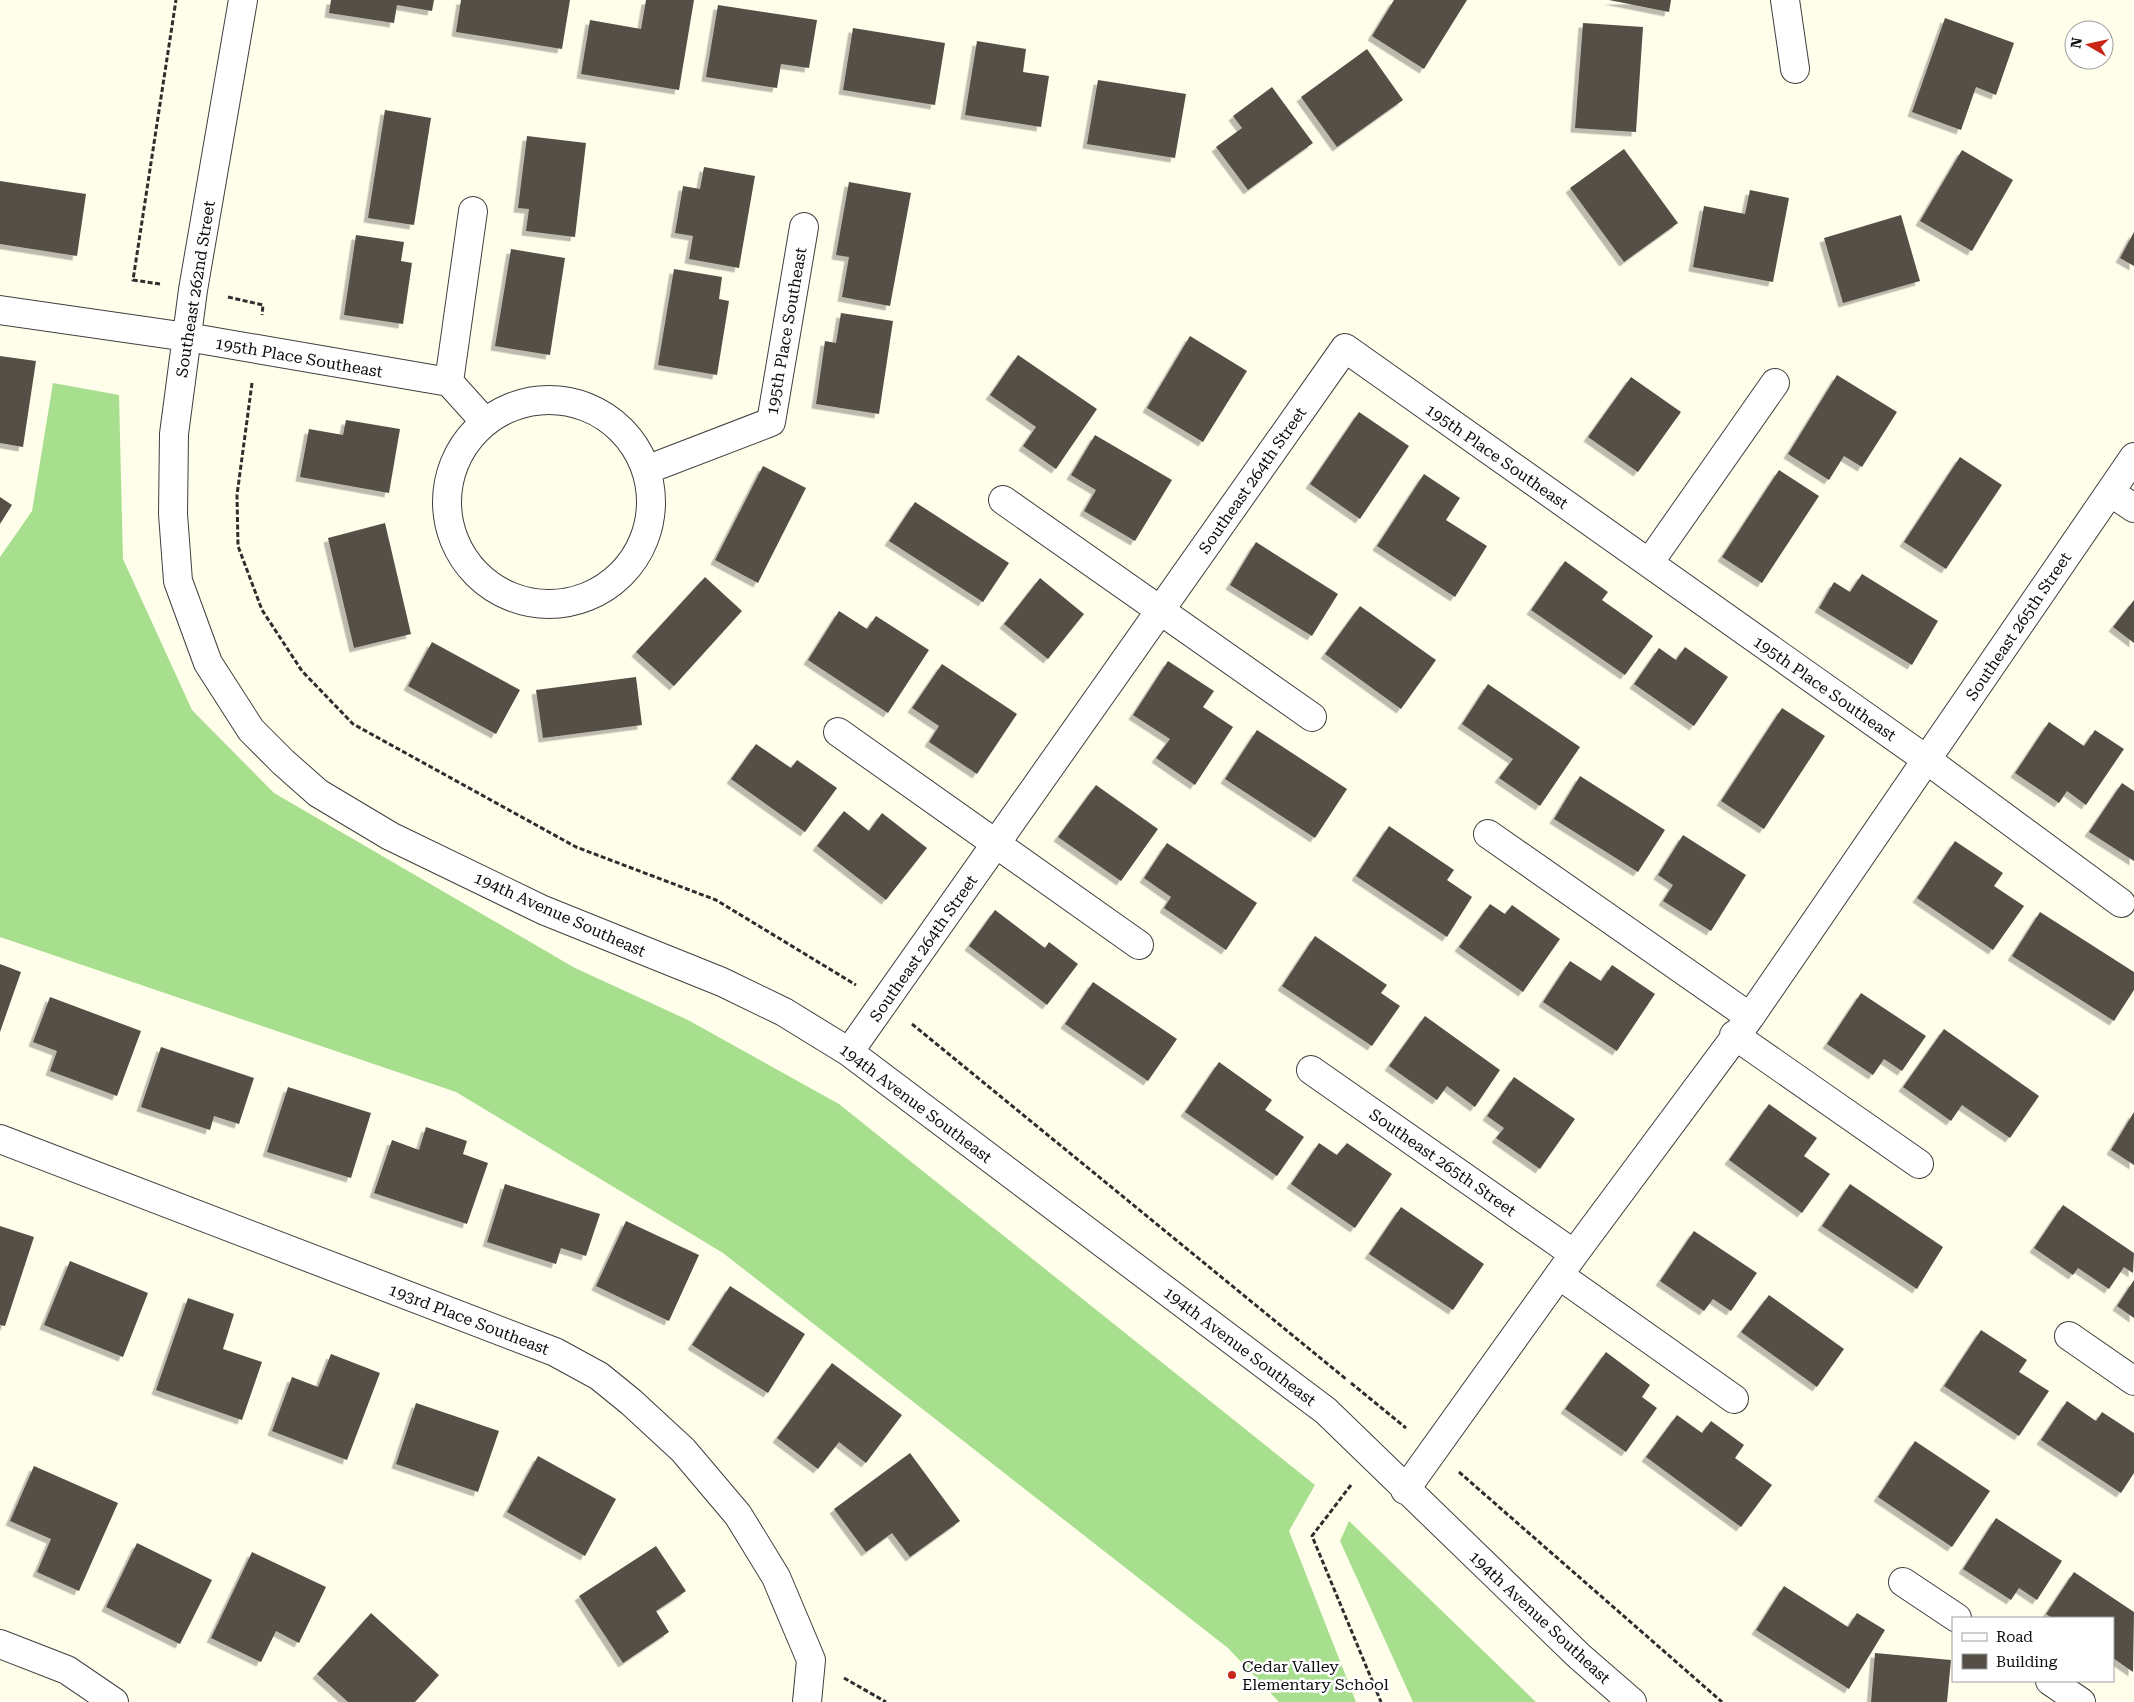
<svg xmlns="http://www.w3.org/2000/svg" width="2134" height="1702" font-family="'Roboto Serif',serif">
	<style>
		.forest { fill: #a8df8e }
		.building { fill: #564f47; filter: url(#shadow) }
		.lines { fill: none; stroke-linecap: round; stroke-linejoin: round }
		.minor-casing { stroke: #3f3f3f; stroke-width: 30 }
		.path { stroke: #2e2e2e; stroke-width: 3; stroke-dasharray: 5 2.5; stroke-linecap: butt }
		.minor { stroke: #fff; stroke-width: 28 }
		.poi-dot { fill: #c92617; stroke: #fff; stroke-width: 2 }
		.labels { text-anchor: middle; stroke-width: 5; stroke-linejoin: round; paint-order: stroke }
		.street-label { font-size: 16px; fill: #0c0c0c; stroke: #fff }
		.poi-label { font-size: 16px; fill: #0c0c0c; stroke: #fff; text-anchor: start }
	</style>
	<defs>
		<filter id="shadow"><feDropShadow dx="-4.5" dy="4.5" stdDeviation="0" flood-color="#0004"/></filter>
	</defs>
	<rect width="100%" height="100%" fill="#fffeeb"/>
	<path class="forest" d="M53,383L119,395L123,559L192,710L274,793L575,968L688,1020L839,1104L1315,1485L1289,1531L1356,1702H1279L1228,1648L723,1253L456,1092L0,937V557L32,511Z
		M1349,1521L1536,1702H1413L1340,1541Z"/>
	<path class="building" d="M331,0H434L432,11L397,5L394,23L329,13Z
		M461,0H570L562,49L456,32Z
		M646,0H694L679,90L581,74L590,20L641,29Z
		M1394,0H1467L1424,69L1372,36Z
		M1609,0H1671L1669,12Z
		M718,5L817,20L809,68L781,64L777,88L706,77Z
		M1945,18L2014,43L1996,95L1976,87L1961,130L1912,112Z
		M1583,23L1643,27L1636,132L1575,128Z
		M853,28L945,43L935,105L843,90Z
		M977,41L1026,49L1023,72L1049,76L1041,127L965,115Z
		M1367,49L1403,100L1337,147L1301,97Z
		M1098,80L1186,94L1175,158L1087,144Z
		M1272,87L1313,143L1248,190L1216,147L1242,128L1233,116Z
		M385,110L431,118L414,225L368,218Z
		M527,136L586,143L575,237L526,231L529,209L518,208Z
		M1624,149L1678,223L1624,262L1570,188Z
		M1962,150L2013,180L1972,251L1920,221Z
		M704,167L755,176L739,268L689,259L693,236L675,233L683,186L700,189Z
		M0,181L86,194L77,256L0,244Z
		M849,182L911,193L890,306L842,297L849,257L836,255Z
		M1750,190L1789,198L1773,282L1693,267L1704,206L1745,214Z
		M1901,215L1920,281L1843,303L1824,238Z
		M2134,232V266L2120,258Z
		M356,235L404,242L401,261L412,263L403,324L344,315Z
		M511,249L565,258L550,355L495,346Z
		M674,269L722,277L719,299L729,301L717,375L658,365Z
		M841,313L893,321L879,414L816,404L825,341L836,343Z
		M1190,336L1247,371L1203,442L1147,408Z
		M1018,355L1097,409L1056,469L1023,446L1036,427L990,395Z
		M0,356L36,361L23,447L0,443Z
		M1837,375L1897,412L1862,467L1844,456L1829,480L1788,454Z
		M1631,377L1681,412L1638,472L1588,437Z
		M1359,412L1409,446L1360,519L1310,484Z
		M346,420L400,429L389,493L300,477L309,429L343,435Z
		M1095,435L1172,480L1135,541L1084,511L1096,490L1071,475Z
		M1960,457L2002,485L1946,569L1904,542Z
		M763,466L806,488L758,583L715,560Z
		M1779,470L1819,496L1762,583L1722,557Z
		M1424,474L1460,498L1446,520L1487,546L1455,597L1377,546Z
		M0,497L12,505L0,524Z
		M915,502L1009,563L983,602L889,541Z
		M385,523L411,634L354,648L328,538Z
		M1256,542L1338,594L1312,636L1230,585Z
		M1565,561L1608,592L1602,600L1653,636L1625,675L1531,610Z
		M1862,574L1938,621L1912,665L1819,608L1834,582L1850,592Z
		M705,577L742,611L674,686L636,652Z
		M1040,578L1084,614L1048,659L1004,624Z
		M2134,600V643L2113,627Z
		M1360,606L1436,660L1401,709L1325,654Z
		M839,611L867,629L876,616L929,650L888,713L808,660Z
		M432,642L520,690L496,734L408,686Z
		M1685,647L1728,677L1694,726L1634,684L1659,648L1676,660Z
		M1168,661L1214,691L1203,707L1233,727L1195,785L1156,758L1170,739L1133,715Z
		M942,664L1017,714L977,774L929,742L939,726L912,708Z
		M636,677L642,725L543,738L536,690Z
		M1488,684L1580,747L1540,806L1499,778L1513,759L1462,724Z
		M1782,708L1825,736L1764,829L1721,801Z
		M2049,722L2084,746L2095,730L2124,749L2086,805L2067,791L2059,803L2015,773Z
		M1257,730L1347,789L1315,838L1225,779Z
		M756,744L791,768L797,760L837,788L805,832L731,779Z
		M1580,776L1665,830L1638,872L1554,819Z
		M2122,783L2134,791V861L2089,832Z
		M1096,785L1158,829L1121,881L1058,837Z
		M844,811L869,831L882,813L927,848L886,900L817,846Z
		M1389,826L1454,870L1447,880L1472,897L1447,937L1356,876Z
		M1683,835L1746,875L1711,931L1663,901L1673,885L1658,875Z
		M1955,841L2003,873L1994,886L2024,906L1993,950L1917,898Z
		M1167,843L1257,903L1226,950L1164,908L1171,897L1144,878Z
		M1490,904L1505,914L1512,905L1560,939L1523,992L1459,947Z
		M995,910L1045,948L1049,942L1078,964L1047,1005L969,946Z
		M2040,912L2134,972V990L2114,1021L2012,956Z
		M1315,936L1387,985L1381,993L1400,1006L1372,1046L1282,986Z
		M1570,961L1601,981L1612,965L1655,994L1617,1051L1543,1002Z
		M0,964L21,972L0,1032Z
		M1093,982L1177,1039L1148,1081L1065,1024Z
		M1861,993L1926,1036L1902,1071L1884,1059L1873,1075L1827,1044Z
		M50,997L141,1031L117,1096L50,1071L57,1051L33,1042Z
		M1425,1016L1500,1070L1475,1107L1447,1086L1437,1100L1389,1066Z
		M1944,1029L2039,1096L2010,1138L1962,1105L1951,1121L1903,1087Z
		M161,1047L254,1078L239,1124L214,1116L210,1130L141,1107Z
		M1219,1062L1272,1100L1265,1110L1304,1137L1277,1176L1185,1112Z
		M1514,1077L1575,1119L1540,1169L1496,1138L1504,1128L1487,1116Z
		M288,1087L371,1113L351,1178L267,1152Z
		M1769,1104L1817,1138L1804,1156L1830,1174L1802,1213L1729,1160Z
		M2134,1112V1165L2111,1150Z
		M426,1127L467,1141L463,1154L488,1163L467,1224L374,1193L392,1140L419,1150Z
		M1319,1143L1337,1155L1347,1143L1392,1174L1355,1228L1291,1184Z
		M505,1184L600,1214L586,1256L561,1248L556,1264L487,1242Z
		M1850,1184L1943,1247L1917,1289L1822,1226Z
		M2063,1205L2134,1253L2133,1273L2124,1267L2109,1289L2078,1268L2073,1275L2034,1248Z
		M1401,1207L1484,1264L1453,1310L1369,1254Z
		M626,1221L699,1255L669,1321L596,1286Z
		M0,1226L34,1237L5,1326L0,1325Z
		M1694,1231L1757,1273L1731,1311L1713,1299L1704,1311L1660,1281Z
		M70,1261L148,1293L123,1357L44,1325Z
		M2134,1280V1318L2117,1306Z
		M730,1286L805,1334L768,1393L692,1345Z
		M1769,1295L1844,1349L1817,1387L1741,1332Z
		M188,1298L234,1314L223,1349L262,1362L242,1420L156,1390Z
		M1981,1330L2027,1360L2019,1372L2049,1391L2019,1436L1944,1386Z
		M1606,1352L1650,1385L1642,1397L1657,1408L1626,1452L1565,1409Z
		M331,1354L380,1373L347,1460L272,1431L292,1377L318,1387Z
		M832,1363L902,1415L866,1463L839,1442L818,1469L777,1438Z
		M2067,1401L2096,1421L2102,1412L2134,1433V1473L2121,1493L2041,1440Z
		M416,1403L499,1431L478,1492L396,1464Z
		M1677,1415L1702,1433L1711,1421L1744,1445L1735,1458L1772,1485L1741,1527L1646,1457Z
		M1915,1441L1990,1491L1952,1547L1878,1497Z
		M910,1453L960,1521L910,1557L892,1533L866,1552L834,1509Z
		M538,1456L616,1499L585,1556L507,1512Z
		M34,1466L118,1503L79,1591L37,1572L51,1539L10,1521Z
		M1996,1518L2062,1561L2037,1600L2019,1588L2011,1600L1963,1569Z
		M137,1543L212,1580L180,1644L106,1607Z
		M656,1546L686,1591L656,1611L669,1632L623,1663L579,1596Z
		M252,1552L326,1587L299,1643L276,1631L261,1662L211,1638Z
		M2074,1572L2134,1612L2133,1672L2113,1658V1618H2052L2046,1614Z
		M1784,1586L1848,1627L1857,1613L1885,1630L1849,1689L1756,1630Z
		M371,1613L439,1675L415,1702H348L317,1674Z
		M1875,1653L1951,1660L1947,1702H1871Z"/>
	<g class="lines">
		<defs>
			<path id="minor" d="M243,0L193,290L174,434L173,514L178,581L208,663L251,730L283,762L318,793L390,836L543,910L722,982L784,1012L849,1052L1326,1411L1579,1656L1632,1702
				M1785,0L1795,69
				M0,310L187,337L449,382L485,422
				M449,382L473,211
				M447 502a102 102 0 1 1 204 0a102 102 0 1 1-204 0Z
				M646,470L771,422L804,227
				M2110,492L2134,508
				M1003,500L1312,717
				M1649,563L1775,383
				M838,732L1139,945
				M1488,834L1750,1017
				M1734,1035L1919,1164
				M849,1052L1345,348L1927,760L2121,903
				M1311,1070L1574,1254
				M0,1139L555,1352L599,1376L631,1402L683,1450L738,1515L776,1577L811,1660L807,1702
				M1559,1275L1734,1399
				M2069,1336L2134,1381
				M1405,1490L1574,1254L1750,1017L2134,457
				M1903,1582L1957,1618
				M0,1644L67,1670L114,1702
				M2050,1681L2081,1702"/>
		</defs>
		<use href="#minor" class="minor-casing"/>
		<path class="path" d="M160,284L133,280L176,0
			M228,297L263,305L262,315
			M252,383L237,495L238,546L262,610L302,671L353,724L576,847L716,900L856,985
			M912,1024L1346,1379
			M1351,1383L1406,1428
			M1459,1472L1722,1702
			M1351,1485L1312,1536L1381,1702
			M844,1678L886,1702"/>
		<use href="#minor" class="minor"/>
	</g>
	<circle class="poi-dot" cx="1232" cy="1675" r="5"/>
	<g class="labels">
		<g class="street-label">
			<text transform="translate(195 289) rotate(-81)" y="6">Southeast 262nd Street</text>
			<text transform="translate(786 331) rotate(-80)" y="6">195th Place Southeast</text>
			<text transform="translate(299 357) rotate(10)" y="6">195th Place Southeast</text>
			<text transform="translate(1497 456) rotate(35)" y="6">195th Place Southeast</text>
			<text transform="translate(1252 480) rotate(-55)" y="6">Southeast 264th Street</text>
			<text transform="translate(2018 626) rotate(-56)" y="6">Southeast 265th Street</text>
			<text transform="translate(1825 688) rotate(35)" y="6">195th Place Southeast</text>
			<text transform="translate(560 914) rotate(24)" y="6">194th Avenue Southeast</text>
			<text transform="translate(923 948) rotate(-55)" y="6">Southeast 264th Street</text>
			<text transform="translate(916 1103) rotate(37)" y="6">194th Avenue Southeast</text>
			<text transform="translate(1443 1162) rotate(35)" y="6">Southeast 265th Street</text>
			<text transform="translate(469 1319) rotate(21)" y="6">193rd Place Southeast</text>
			<text transform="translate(1240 1346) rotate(37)" y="6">194th Avenue Southeast</text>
			<text transform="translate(1540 1617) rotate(43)" y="6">194th Avenue Southeast</text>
		</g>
		<g class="poi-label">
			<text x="1242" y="1672">Cedar Valley<tspan x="1242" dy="18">Elementary School</tspan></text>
		</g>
	</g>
	<rect x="1952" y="1617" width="162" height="65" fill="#ffffff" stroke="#9e9e9e"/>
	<rect x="1962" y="1633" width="25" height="8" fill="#ffffff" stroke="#9e9e9e"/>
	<text x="1996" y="1642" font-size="15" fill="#0c0c0c">Road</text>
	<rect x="1962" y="1654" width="25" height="15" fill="#564f47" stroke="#9e9e9e"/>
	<text x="1996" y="1667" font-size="15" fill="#0c0c0c">Building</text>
	<g transform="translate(2089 45) rotate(279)"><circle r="24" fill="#ffffff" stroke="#9e9e9e"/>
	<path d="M0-4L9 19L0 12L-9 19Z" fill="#c92617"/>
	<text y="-8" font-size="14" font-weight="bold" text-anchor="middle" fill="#0c0c0c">N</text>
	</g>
</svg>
